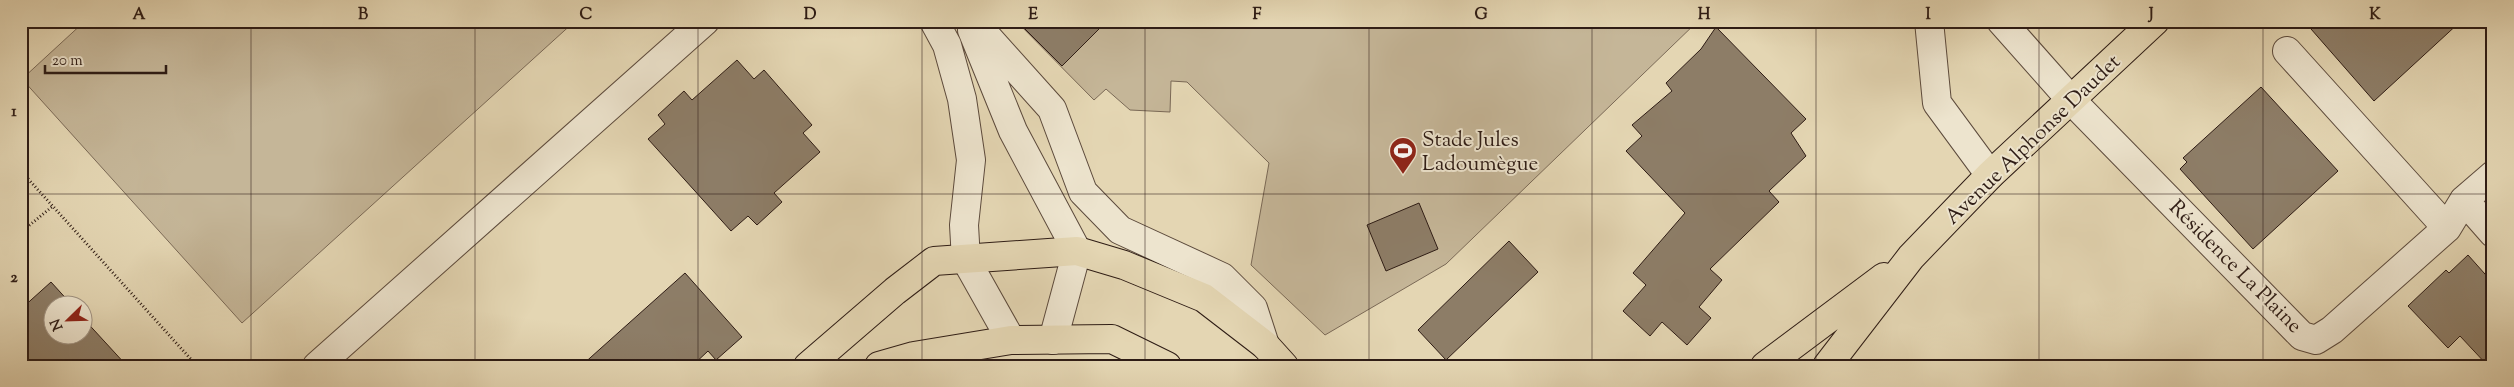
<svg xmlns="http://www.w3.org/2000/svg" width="2514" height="387" font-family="'Sorts Mill Goudy',serif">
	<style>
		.pitch { fill: #c5b698; stroke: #7a6956 }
		.building { fill: #8d7d67; stroke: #2e1c15 }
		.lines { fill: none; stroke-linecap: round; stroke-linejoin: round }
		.minor-casing { stroke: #5c4a3c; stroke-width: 30 }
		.major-casing { stroke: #2e1c15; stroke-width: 30 }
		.path { stroke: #2e1c15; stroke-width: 3; stroke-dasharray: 1 2.5; stroke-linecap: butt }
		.minor { stroke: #ede4ce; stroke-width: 28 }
		.major { stroke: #e4d6b3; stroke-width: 28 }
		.grid { fill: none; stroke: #2e1c15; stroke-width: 1; stroke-opacity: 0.55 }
		.labels { text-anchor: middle; stroke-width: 4; stroke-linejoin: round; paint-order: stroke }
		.poi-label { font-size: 21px; fill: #2e1c15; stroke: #ede4ce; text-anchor: start }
		.street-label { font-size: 21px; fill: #2e1c15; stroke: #ede4ce }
		.neatline { fill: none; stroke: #2e1c15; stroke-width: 2 }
		.grid-label { font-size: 16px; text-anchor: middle; font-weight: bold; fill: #2e1c15 }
	</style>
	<rect width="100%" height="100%" fill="#e4d6b3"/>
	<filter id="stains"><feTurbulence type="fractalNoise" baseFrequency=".004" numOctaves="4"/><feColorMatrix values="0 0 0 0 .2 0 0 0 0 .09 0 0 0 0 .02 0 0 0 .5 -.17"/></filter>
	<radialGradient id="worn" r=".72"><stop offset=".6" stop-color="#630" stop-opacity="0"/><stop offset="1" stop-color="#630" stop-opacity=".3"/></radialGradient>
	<path class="pitch" d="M85,21H575L242,323L22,79Z
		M1016,21H1698L1446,264L1325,335L1251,265L1269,163L1187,82L1171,81L1170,112L1130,110L1106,89L1094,100Z"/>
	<path class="building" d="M1017,21H1107L1062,66Z
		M2304,21H2461L2374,101Z
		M1716,27L1806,119L1791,133L1806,156L1769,191L1779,202L1710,269L1722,280L1699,307L1711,318L1687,345L1662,322L1650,336L1623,311L1646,285L1633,273L1685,213L1626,151L1642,136L1632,125L1672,91L1666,83L1701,49Z
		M737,60L754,79L764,70L812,125L803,133L820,152L774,193L782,202L757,225L748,216L731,231L648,139L665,124L658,115L684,91L692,100Z
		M2261,87L2338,171L2253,249L2180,169L2187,162L2183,158Z
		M1419,203L1438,249L1386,271L1367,225Z
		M1509,241L1538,272L1446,360L1418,330Z
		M2468,255L2493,283V366H2488L2460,336L2448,348L2408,306L2446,270L2449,273Z
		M685,273L742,337L716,360L708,351L692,366H581Z
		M51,282L71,304H52V334H82V317L127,366H21V309Z"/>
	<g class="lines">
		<defs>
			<path id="minor" d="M934,21L947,45L962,99L971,160L964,225L966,260L1011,340
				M973,21L1052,109L1083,192L1120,230L1222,277L1253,308L1265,345
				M1929,21L1937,103L1990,175
				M2001,21L2071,100L2302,336L2316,340L2332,330L2447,228L2464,200L2493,175
				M972,30L1013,131L1077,251L1053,340
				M2287,51L2447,228
				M2464,200L2493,233
				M317,366L705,21"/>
			<path id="major" d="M808,366L895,291L934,261L1077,251L1124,265L1204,298L1265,345L1284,366
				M879,366L914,356L1011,340L1112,339L1167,366
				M1765,366L1884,277
				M1827,366L1911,257L1990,175L2155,21"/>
		</defs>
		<use href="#minor" class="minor-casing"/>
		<use href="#major" class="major-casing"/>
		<path class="path" d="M21,171L197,366
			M21,232L53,206"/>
		<use href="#minor" class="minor"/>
		<use href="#major" class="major"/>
	</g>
	<path class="grid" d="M251,21V366M475,21V366M698,21V366M922,21V366M1145,21V366M1369,21V366M1592,21V366M1816,21V366M2039,21V366M2263,21V366M21,194H2493"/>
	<defs>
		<symbol id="stadium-pin" viewBox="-11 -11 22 30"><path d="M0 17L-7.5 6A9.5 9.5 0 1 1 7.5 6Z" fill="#8f2418" stroke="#ede4ce"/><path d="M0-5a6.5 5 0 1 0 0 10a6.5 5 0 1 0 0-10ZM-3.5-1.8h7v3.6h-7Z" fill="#fff"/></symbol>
	</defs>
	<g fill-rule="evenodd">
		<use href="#stadium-pin" x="1387" y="135" width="32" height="43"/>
	</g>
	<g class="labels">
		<g class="poi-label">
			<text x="1422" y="146">Stade Jules<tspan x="1422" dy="24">Ladoumègue</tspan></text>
		</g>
		<g class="street-label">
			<text transform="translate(2032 139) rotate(-44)" y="7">Avenue Alphonse Daudet</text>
			<text transform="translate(2236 266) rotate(45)" y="7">Résidence La Plaine</text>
		</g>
	</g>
	<rect width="2514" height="387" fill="none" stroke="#e4d6b3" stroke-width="55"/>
	<g transform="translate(68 320) rotate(247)"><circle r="24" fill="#ede4ce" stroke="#a19484"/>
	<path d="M0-4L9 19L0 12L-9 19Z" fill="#8f2418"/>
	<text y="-8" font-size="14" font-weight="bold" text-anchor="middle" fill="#2e1c15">N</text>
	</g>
	<path d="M45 65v8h121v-8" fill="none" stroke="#2e1c15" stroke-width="2.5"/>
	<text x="52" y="65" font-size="15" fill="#2e1c15" stroke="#ede4ce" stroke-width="4" paint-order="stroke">20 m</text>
	<rect x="28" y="28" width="2458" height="332" class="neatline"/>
	<g class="grid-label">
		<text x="139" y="19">A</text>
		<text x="363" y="19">B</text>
		<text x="586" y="19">C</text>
		<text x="810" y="19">D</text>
		<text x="1033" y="19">E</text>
		<text x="1257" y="19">F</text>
		<text x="1481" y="19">G</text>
		<text x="1704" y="19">H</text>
		<text x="1928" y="19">I</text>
		<text x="2151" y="19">J</text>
		<text x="2375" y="19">K</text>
		<text x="14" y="116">1</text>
		<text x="14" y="282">2</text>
	</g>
	<rect width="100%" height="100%" filter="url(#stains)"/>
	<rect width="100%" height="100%" fill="url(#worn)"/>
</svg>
